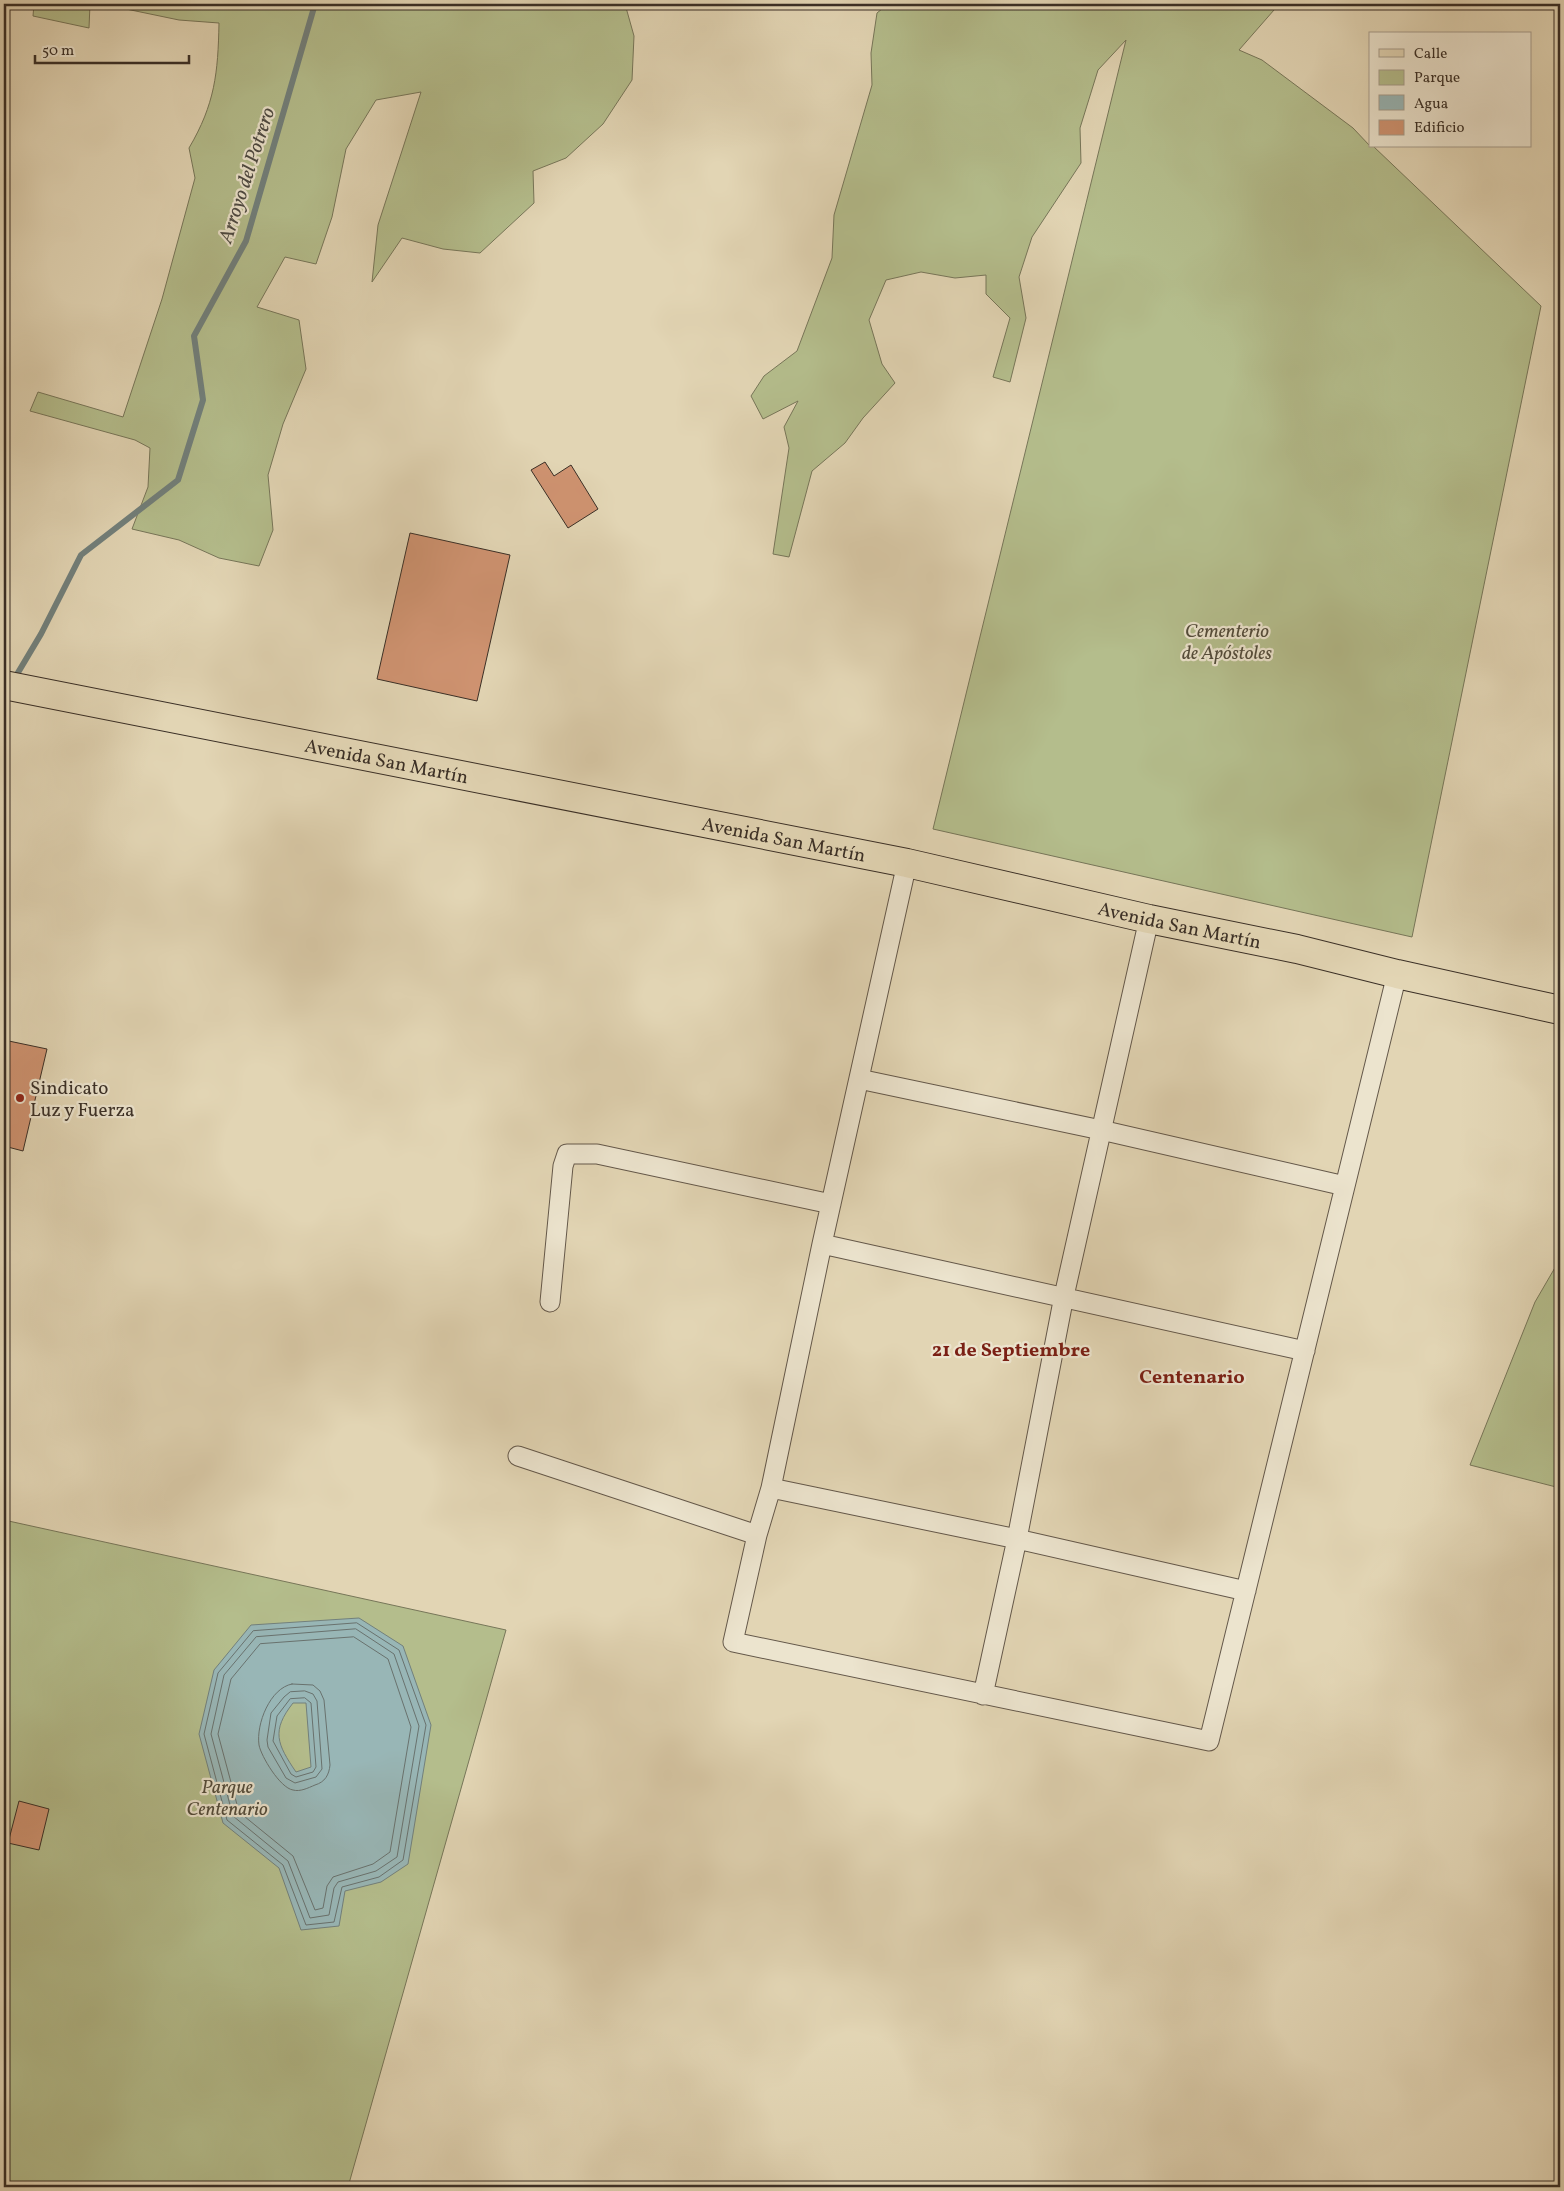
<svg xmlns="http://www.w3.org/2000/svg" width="1564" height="2191" font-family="Vollkorn,serif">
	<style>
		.green { fill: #b4bd8c; stroke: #777659 }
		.water { fill: #98b6b6; stroke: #72807c; fill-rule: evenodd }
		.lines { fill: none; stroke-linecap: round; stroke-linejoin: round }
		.shore { stroke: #69726e; stroke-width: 1 }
		.stream { stroke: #72807c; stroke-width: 6 }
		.building { fill: #cf9371; stroke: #3a2f26 }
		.minor-casing { stroke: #64584a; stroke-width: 21 }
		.primary-casing { stroke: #3a2f26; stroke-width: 30 }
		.minor { stroke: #ece4ce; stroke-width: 19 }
		.primary { stroke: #e2d5b4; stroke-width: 28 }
		.poi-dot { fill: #8f2418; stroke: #ece4ce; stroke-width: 2 }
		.labels { text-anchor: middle; stroke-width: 4.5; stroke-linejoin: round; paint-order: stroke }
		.park-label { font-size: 19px; font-style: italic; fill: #524b3a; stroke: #ece4ce }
		.street-label { font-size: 19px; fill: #3a2f26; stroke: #ece4ce }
		.poi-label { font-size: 19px; fill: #3a2f26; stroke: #ece4ce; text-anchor: start }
		.water-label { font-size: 20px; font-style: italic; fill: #4d4a43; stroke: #ece4ce }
		.neighbourhood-label { font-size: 20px; font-weight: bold; fill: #7a1f14; stroke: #ece4ce }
	</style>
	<rect width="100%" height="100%" fill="#e2d5b4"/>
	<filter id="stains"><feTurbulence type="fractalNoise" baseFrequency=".004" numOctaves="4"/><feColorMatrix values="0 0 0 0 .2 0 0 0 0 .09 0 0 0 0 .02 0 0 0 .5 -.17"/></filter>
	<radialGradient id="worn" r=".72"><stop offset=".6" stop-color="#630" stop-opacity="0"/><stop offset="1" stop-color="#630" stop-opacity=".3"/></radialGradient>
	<path class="green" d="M34,4H90L89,28L33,16Z
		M102,4H625L634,36L632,80L603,124L566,158L533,171L534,203L480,253L443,249L402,238L372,282L378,225L421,92L376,100L346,149L332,217L316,264L285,257L257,307L299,320L306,369L283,424L268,475L273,530L259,566L219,558L179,540L132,529L148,487L150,448L135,440L30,411L38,392L123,417L162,299L195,178L189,148C215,104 218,73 219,23L179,20Z
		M888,4H1275L1274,10L1239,50L1262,60L1353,128L1370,146H1373L1541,306L1412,937L933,829L1126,40L1098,70L1080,128L1081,163L1032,237L1019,277L1026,318L1010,382L993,377L1010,318L986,294V275L955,278L921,272L886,280L869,320L882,364L895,383L863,418L845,443L812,471L789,557L773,554L789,448L784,427L798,401L763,419L751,396L764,376L797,351L832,258L834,215L872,85L871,53L877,13Z
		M1560,1259V1488L1470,1465L1535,1302Z
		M4,1520L506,1630L348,2187H4Z"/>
	<path class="water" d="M359,1618L403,1646L431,1725L408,1864L381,1882L345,1891L339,1926L301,1930L279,1868L223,1823L199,1734L214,1670L251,1625ZM293,1703H306L311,1767L296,1772C277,1744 271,1731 293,1703Z"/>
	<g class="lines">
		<path class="shore" d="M357,1623L399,1650L426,1725L403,1860L379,1877L342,1887L334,1922L306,1925L283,1865L227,1820L204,1734L218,1673L253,1631Z
			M356,1629L394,1654L419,1726L397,1857L376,1871L338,1882L334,1888L329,1915L310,1918L288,1861L233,1816L211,1734L224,1675L256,1637Z
			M354,1637L388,1659L411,1727L390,1852L373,1864L333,1877L327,1886L323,1908L315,1910L293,1856L239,1812L218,1734L231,1679L260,1644Z
			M292,1684L313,1685L320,1691L324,1700L330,1765C329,1775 325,1782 315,1785C308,1788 300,1792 293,1790C280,1788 261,1756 259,1745C256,1724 270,1688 292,1684Z
			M305,1691L313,1694L317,1701L322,1769L316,1777L295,1783L286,1778L268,1747L267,1740L271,1713L284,1697L290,1692Z
			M305,1698L311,1703L316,1767L313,1772L296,1777L291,1774L273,1741L277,1716L290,1699Z"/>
		<path class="stream" d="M13,681L41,634L81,555L178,480L203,400L194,336L246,241L315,4"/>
	</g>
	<path class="building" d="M545,462L554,476L571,465L598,509L568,528L531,470Z
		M410,533L510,555L477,701L377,679Z
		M4,1040L47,1049L23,1151L4,1146Z
		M19,1801L49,1809L39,1850L8,1843Z"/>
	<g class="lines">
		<defs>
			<path id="minor" d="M907,863L822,1244L771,1488L757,1535L733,1642L1209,1741L1397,974
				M859,1079L1101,1130L1345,1186
				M822,1244L1305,1351
				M550,1302L563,1166L567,1154H597L831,1204
				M518,1456L757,1535
				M771,1488L1017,1539L1246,1591
				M983,1695L1017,1539L1064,1296L1149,919"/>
			<g id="primary">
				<path id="s1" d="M4,685L907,863L1149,919L1297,949L1397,974L1560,1010"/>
			</g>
		</defs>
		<use href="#minor" class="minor-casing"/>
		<use href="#primary" class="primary-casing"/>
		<use href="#minor" class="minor"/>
		<use href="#primary" class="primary"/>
	</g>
	<circle class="poi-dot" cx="20" cy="1098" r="5"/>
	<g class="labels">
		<g class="park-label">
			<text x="1227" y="637">Cementerio<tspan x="1227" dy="22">de Apóstoles</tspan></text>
			<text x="227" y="1793">Parque<tspan x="227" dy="22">Centenario</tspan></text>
		</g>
		<g class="street-label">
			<text dy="7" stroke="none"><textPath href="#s1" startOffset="390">Avenida San Martín</textPath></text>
			<text dy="7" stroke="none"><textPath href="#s1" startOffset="795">Avenida San Martín</textPath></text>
			<text dy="7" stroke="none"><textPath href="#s1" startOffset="1200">Avenida San Martín</textPath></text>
		</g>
		<g class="poi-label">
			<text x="30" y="1094">Sindicato<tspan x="30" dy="22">Luz y Fuerza</tspan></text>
		</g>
		<g class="water-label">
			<text transform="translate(246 175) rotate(-72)" y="7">Arroyo del Potrero</text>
		</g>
		<g class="neighbourhood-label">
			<text x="1011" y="1356">21 de Septiembre</text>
			<text x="1192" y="1383">Centenario</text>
		</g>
	</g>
	<rect width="1564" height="2191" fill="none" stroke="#e2d5b4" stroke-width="20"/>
	<rect x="5" y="5" width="1554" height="2181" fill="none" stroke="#3a2f26" stroke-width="2.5"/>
	<rect x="10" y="10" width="1544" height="2171" fill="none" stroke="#3a2f26"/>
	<rect x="1369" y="32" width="162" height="115" fill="#ece4ce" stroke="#a59c8b"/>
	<rect x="1379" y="49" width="25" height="8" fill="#e2d5b4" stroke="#a59c8b"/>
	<text x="1414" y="58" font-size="15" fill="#3a2f26">Calle</text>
	<rect x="1379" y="70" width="25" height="15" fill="#b4bd8c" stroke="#a59c8b"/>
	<text x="1414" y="82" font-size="15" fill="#3a2f26">Parque</text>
	<rect x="1379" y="95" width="25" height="15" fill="#98b6b6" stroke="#a59c8b"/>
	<text x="1414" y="108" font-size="15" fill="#3a2f26">Agua</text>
	<rect x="1379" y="120" width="25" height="15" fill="#cf9371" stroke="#a59c8b"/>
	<text x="1414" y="132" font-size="15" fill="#3a2f26">Edificio</text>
	<path d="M35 55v8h154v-8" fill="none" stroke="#3a2f26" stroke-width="2.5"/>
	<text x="42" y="55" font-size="15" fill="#3a2f26" stroke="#ece4ce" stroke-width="4" paint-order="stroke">50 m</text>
	<rect width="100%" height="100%" filter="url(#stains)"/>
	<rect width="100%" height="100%" fill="url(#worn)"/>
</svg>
